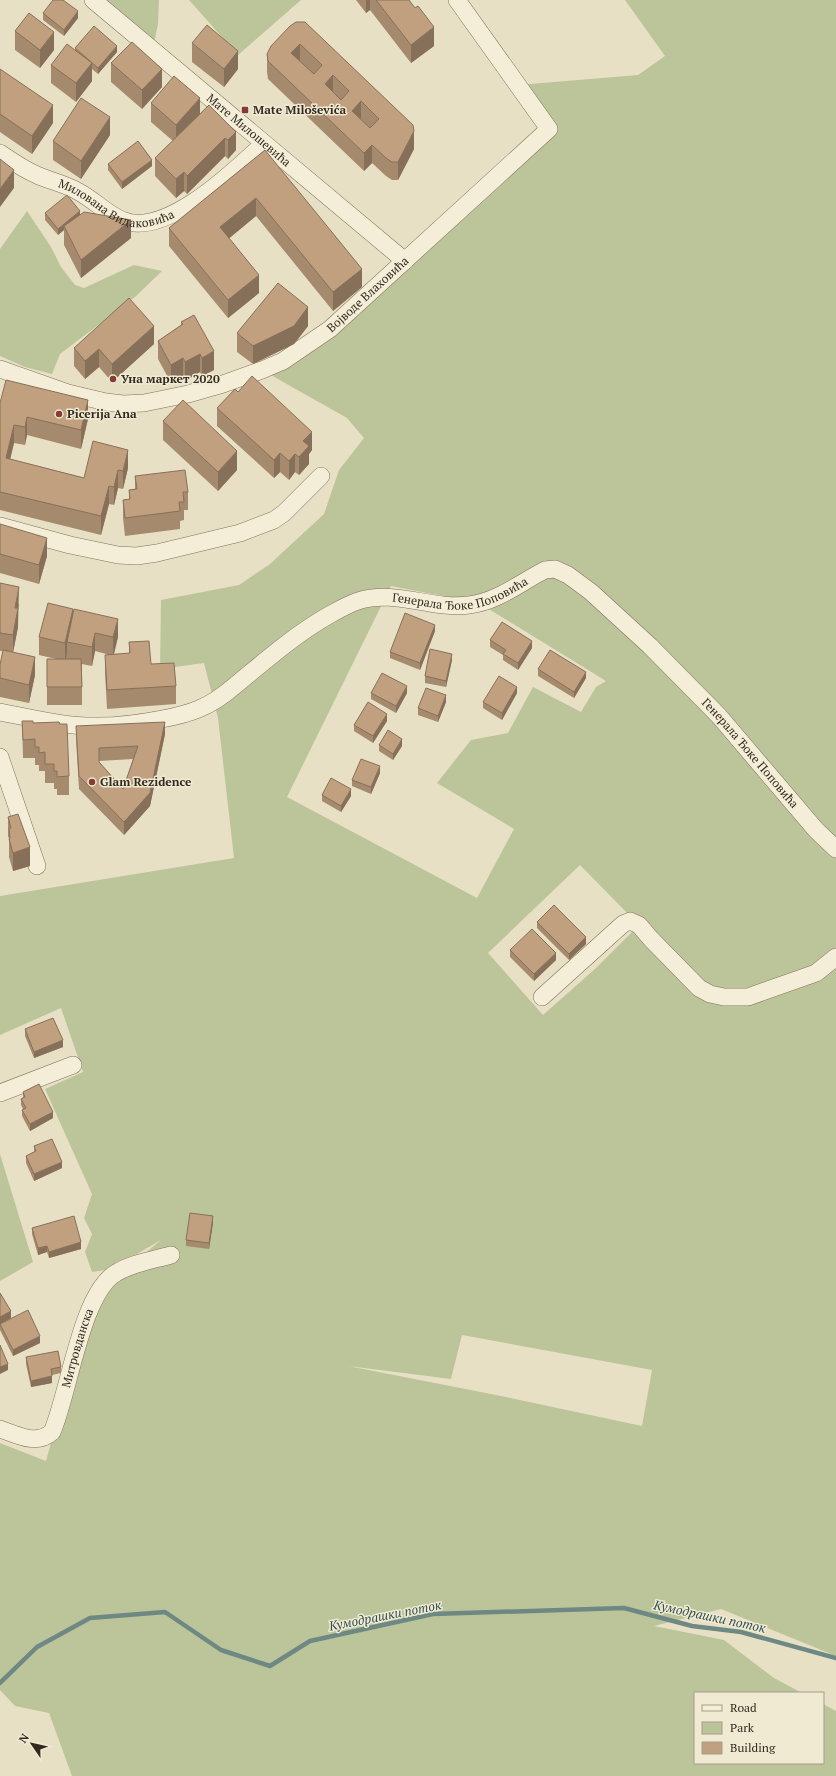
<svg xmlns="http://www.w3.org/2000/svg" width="836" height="1776" font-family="'PT Serif',serif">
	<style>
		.green { fill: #bcc49a; fill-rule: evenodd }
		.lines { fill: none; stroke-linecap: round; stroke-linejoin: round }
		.stream { stroke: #6e8884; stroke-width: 4.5 }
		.minor-casing { stroke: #80725d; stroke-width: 18 }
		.minor { stroke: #f4edd7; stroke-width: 17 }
		.wall { fill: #a68a6d; fill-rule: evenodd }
		.shaded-wall { fill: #877059 }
		.building { fill: #c1a07f; stroke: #877059; fill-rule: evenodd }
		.poi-dot { fill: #873b35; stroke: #f0ead3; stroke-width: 1.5 }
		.labels { text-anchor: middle; stroke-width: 3; stroke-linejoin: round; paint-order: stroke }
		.poi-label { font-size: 12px; font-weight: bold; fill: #322a1f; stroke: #f0ead3; text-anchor: start }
		.street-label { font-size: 12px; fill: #322a1f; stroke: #f0ead3 }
		.water-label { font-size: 13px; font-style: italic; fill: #305050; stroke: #f0ead3 }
	</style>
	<rect width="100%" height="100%" fill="#e8e0c5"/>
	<path class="green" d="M102,0H159L158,24L154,43Z
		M189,0H301L238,55Z
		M625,0H836V1656L721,1609L654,1626L724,1640L774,1678L802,1693H695V1763H823V1704L836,1711V1776H72L49,1713L15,1706L0,1690V1443L46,1461L85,1320L115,1278L161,1240L111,1269L92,1272L85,1252L92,1234L84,1218L92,1194L45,1089L83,1072L61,1008L0,1035V896L234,858L218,718L204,663L160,669L161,600L239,585L270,564L324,514L339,470L364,438L347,418L262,370L283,361L549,129L518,85L638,75L665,56ZM391,586L479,603L606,681L596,687L581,712L533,687L508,733L471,740L437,783L514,829L477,898L287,797ZM580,865L639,925L596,968L543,1015L488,953ZM462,1335L652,1370L642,1426L496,1395L348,1366L451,1379Z
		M27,211L51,247L61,267L75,285L84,288L134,265L162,271L135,297L60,354L52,374L25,367L0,356V249Z
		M0,1154L33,1262L0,1281Z"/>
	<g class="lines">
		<path class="stream" d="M0,1683L37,1647L90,1618L165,1612L221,1650L270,1666L310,1641L433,1614L624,1608L692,1626L741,1632L836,1658"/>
		<defs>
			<g id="minor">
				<path id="s1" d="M93,0L405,261"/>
				<path id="s2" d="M0,153C12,161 23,169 37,175C50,181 66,184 79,192C94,200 107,214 122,220C165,239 235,170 263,144"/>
				<path id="s3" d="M0,369L68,393L106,402L123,404L144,403L188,394L223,384L262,370L283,361L330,329L549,129L457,0"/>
				<path d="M0,526L70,545L118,555L137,556L157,553L240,533L274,520L284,513L321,476"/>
				<path id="s4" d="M0,712C32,718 66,727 99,726C120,726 141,723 162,719C190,714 210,707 232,688C264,662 295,634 331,614C340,609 349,604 358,601C396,589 431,610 469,605C497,602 521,582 545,570L555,569L568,575L591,592L650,646L719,716L816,830L836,849"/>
				<path d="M0,757L37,866"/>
				<path d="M542,997L623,924L630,921L639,925L651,939L699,988L710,994L724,997H748L816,973L836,957"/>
				<path d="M0,1093L73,1065"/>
				<path id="s5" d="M0,1429C18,1435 36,1446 52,1432C69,1394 81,1293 116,1273C132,1263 154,1260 171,1255"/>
			</g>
		</defs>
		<use href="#minor" class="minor-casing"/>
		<use href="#minor" class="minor"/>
	</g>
	<path class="wall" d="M356,0H409L434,46L411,63L370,10L366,13Z
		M43,13L78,18L64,36L43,20Z
		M290,26L414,149L398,180H392L386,176L372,163L364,171L268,79L267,72V54Z
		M15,31L54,50L40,68L15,50Z
		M192,43L238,69L224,87L192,62Z
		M75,48L117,52L98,74L92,69V81L76,102L51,83V65L75,50Z
		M111,63L162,87L142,109L111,82Z
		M0,69L53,123L32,154L0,132Z
		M151,103L200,115L209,105L236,150L228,159L225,156L187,194L184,191L176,198L155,176V158L173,141L151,122Z
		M110,135L81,179L53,160V141Z
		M265,150L362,287L333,311L256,216L229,238L259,293L228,318L169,246V228Z
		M108,164L152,166L122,189L108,170Z
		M45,213L80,215L131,238L81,278L64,245V230L58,235L45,220Z
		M181,322L214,370L202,376L200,372L185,381L183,376L171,383L158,359V341L181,325Z
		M308,326L294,344L253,364L237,352V333Z
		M154,344L112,382L99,367L85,379L74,366V348Z
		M238,392L312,450L309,454V464L299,475L295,472L289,480L280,472L274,478L217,426V408Z
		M0,403L88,419L81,449L27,435L25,445L14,443L10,459L84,478L128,468L123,489L118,488L114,505L109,504L101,535L0,510Z
		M163,421L237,470L218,491L163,440Z
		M135,476L188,492V510H184V520L180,521V529L125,536L123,518V500L129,499V490L135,489Z
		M0,524L47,556L39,584L0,573Z
		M0,583L19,605L18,609V627L13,652L35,675L29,703L0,697V665L3,651H0Z
		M73,614L118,637L114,655L129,654V642L151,664L176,686V704L107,709L105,673V655H110L95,651L92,666L82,664V705H47V659H56L39,655V637Z
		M435,631L420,670L390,658V652Z
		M490,640L532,648L518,670L503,660V655L490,647Z
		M452,660L446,687L425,683V676Z
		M538,669L586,678L574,698L538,676Z
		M371,693H407L396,713L371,699Z
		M517,693L502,720L483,708V702Z
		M446,702L438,722L418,715V708Z
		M22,721L33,723L69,776V795H57V789H54V783H45V771H39V765H35V758H23Z
		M387,721L373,743L354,731V725Z
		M76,726L165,734L150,806L124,835L79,789L76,738ZM133,759L123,789L99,762V761Z
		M379,745L402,746L393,760L379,751Z
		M380,773L371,794L352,786V780Z
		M322,795L351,796L341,812L322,801Z
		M8,817L30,866L13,871L9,857V839L8,836Z
		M537,922L586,944L569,960L537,928Z
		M510,950L556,960L534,981L510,957Z
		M25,1029L63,1047L34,1058L25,1036Z
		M23,1092L53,1118L30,1131L22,1116V1110L23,1109L21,1105V1099L23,1098Z
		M34,1146L62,1168L34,1181L26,1163V1156L34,1152Z
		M213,1223L209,1249L186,1246V1240Z
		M32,1228L81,1249L49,1258L47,1252L38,1255L32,1234Z
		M0,1293L11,1318L5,1321L40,1343L13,1356L0,1330Z
		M26,1357L61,1367V1373L52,1375V1383L31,1387L26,1364Z"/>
	<path class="shaded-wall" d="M366,0H370V10L366,13Z
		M78,11V18L64,36V30Z
		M434,27V46L411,63V45Z
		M54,32V50L40,68V50Z
		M300,44V62L291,53Z
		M117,46V52L98,74V68Z
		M238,51V69L224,87V69Z
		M92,63V81L76,102V83Z
		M162,69V87L142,109V90Z
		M333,75V94L325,84Z
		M200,98V117L176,144V125Z
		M361,101V120L352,111Z
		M53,105V123L32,154V136Z
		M110,117V135L81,179V161Z
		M414,131V149L398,180V162Z
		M236,132V150L228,159V140Z
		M225,138V156L187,194V176Z
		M372,145V163L364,171V153Z
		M152,160V166L122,189V182Z
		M14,170V188L0,207V189Z
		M184,172V191L176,198V179Z
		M256,198V216L220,246V227Z
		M80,211V217L64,226V230L58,235V229Z
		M131,220V238L81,278V260Z
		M362,269V287L333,311V292Z
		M259,275V293L228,318V300Z
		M308,307V326L294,344L253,364V346Z
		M154,326V344L112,382V364Z
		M99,349V367L85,379V361Z
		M214,351V370L202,376V358Z
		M200,354V372L185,381V362Z
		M183,358V376L171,383V365Z
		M88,400V419L81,449V430Z
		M27,417V435L25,445V427Z
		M14,425V443L6,477V458Z
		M312,432V450L309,454V464L299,475V457L303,441Z
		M128,450V468L123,489V471Z
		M237,451V470L218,491V472Z
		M280,453V472L274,478V460Z
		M295,454V472L289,480V461Z
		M118,470V488L114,505V487Z
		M109,486V504L101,535V516Z
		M47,538V556L39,584V565Z
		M19,587L18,627L13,653V635L15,608Z
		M73,609V627L67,642V654L65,661V643Z
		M118,619V637L113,656V637Z
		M435,625V631L420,670V663Z
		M95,633V651L92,666V647Z
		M532,641V648L518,670V663Z
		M452,654V660L446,687V681Z
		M35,657V675L29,703V685Z
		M586,672V678L574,698V692Z
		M407,686V693L396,713V706Z
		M517,687V693L502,720V713Z
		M446,695V702L438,722V716Z
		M387,714V721L373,743V736Z
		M165,722V734L150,806L124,835V822Z
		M402,739V746L393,760V754Z
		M380,766V773L371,794V787Z
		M351,789V796L341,812V806Z
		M30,847V866L13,871V853Z
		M586,937V944L569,960V954Z
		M556,953V960L534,981V974Z
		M63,1040V1047L34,1058V1052Z
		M53,1112V1118L30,1131V1124Z
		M62,1162V1168L34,1181V1174Z
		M213,1216V1223L209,1249V1243Z
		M81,1242V1249L49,1258V1252Z
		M47,1246V1252L38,1255V1248Z
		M11,1311V1318L0,1324V1317Z
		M40,1336V1343L13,1356V1350Z
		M8,1364V1370L0,1374V1367Z
		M52,1376V1383L31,1387V1381Z"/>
	<path class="building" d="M53,0H63L78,11L64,30L43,13Z
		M376,0H409L415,8L418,6L434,27L411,45Z
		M29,13L54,32L40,50L15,31Z
		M296,22H305L413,125L414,131L398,162H392L386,158L372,145L364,153L268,61L267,54L271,46L290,26ZM300,44L322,65L314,74L291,53ZM333,75L349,91L341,100L325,84ZM361,101L379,119L370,128L352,111Z
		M207,25L238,51L224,69L192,43Z
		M94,26L117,46L98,68L75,48Z
		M132,42L162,69L142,90L111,63Z
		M67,44L92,63L76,83L51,65Z
		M0,69L53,105L32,136L0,114Z
		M174,76L200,98L176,125L151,103Z
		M81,98L110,117L81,161L53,141Z
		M209,105L236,132L228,140L225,138L187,176L184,172L176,179L155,158Z
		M138,141L152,160L122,182L108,164Z
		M265,150L362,269L333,292L256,198L220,227L259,275L228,300L169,228Z
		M0,159L14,170L0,189Z
		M67,195L80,211L58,229L45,213Z
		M84,212L131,220L81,260L64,226Z
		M278,283L308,307L294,326L253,346L237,333Z
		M129,298L154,326L112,364L99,349L85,361L74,348Z
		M194,315L214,351L202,358L200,354L185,362L183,358L171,365L158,341L183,324L181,322Z
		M252,376L312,432L303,441L309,446L299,457L295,454L289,461L280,453L274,460L217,408L235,389L238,392Z
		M6,380L88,400L81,430L27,417L25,427L14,425L6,458L84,478L93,441L128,450L123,471L118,470L114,487L109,486L101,516L0,492V403Z
		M183,400L237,451L218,472L163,421Z
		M185,470L188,492H183L184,502H179L180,511L125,518L123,500L130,499L129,490L137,489L135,476Z
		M0,524L47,538L39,565L0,554Z
		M0,583L19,587L15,608H18L13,635L0,633Z
		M48,603L73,609L65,643L39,637Z
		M74,609L118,619L113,637L95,633L92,647L67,642Z
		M405,613L435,625L420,663L390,652Z
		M502,622L532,641L518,663L503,654L506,650L490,640Z
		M149,641L151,664L174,663L176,686L107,690L105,655L130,653L129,642Z
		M430,649L452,654L446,681L425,676Z
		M3,650L35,657L29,685L0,678V665Z
		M550,650L586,672L574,692L538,669Z
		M47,659H81L82,687H47Z
		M382,673L407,686L396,706L371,693Z
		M499,676L517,687L502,713L483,702Z
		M426,688L446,695L438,716L418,708Z
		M368,702L387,714L373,736L354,725Z
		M22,721H33V723L59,722L60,724H67L69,776L57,777V771H54V764H45V752L39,753V747H35V739L23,740Z
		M165,722L150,793L124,822L79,776L76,726ZM138,746L123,789L99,762V748Z
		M388,730L402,739L393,754L379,745Z
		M361,759L380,766L371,787L352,780Z
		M331,778L351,789L341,806L322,795Z
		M18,814L30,847L13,853L9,839L10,838L9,829L11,828L8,817Z
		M554,905L586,937L569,954L537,922Z
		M532,929L556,953L534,974L510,950Z
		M53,1018L63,1040L34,1052L25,1029Z
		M39,1084L53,1112L30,1124L22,1110L26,1108L21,1099L25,1097L23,1092Z
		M52,1139L62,1162L34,1174L26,1156L36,1151L34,1146Z
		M190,1213L213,1216L209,1243L186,1240Z
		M74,1216L81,1242L49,1252L47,1246L38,1248L32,1228Z
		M0,1293L11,1311L0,1317Z
		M28,1310L40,1336L13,1350L0,1324Z
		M0,1345L8,1364L0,1367Z
		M58,1351L61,1367L51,1369L52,1376L31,1381L26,1357Z"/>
	<g class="poi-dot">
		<rect x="241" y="106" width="8" height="8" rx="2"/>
		<circle cx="113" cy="379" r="4"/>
		<circle cx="59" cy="414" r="4"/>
		<circle cx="92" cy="782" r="4"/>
	</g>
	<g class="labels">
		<g class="poi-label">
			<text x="253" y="114">Mate Miloševića</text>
			<text x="121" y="383">Уна маркет 2020</text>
			<text x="67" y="418">Picerija Ana</text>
			<text x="100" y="786">Glam Rezidence</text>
		</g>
		<g class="street-label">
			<text dy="4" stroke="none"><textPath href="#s1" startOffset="203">Мате Милошевића</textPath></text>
			<text dy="4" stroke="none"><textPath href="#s2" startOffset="130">Милована Видаковића</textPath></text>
			<text dy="4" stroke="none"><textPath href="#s3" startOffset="403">Војводе Влаховића</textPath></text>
			<text dy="4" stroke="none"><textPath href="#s4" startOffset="500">Генерала Ђоке Поповића</textPath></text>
			<text dy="4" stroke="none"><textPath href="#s4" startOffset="871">Генерала Ђоке Поповића</textPath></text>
			<text dy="4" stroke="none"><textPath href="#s5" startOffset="143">Митровданска</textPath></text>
		</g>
		<g class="water-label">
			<text transform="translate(385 1615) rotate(-11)" y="5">Кумодрашки поток</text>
			<text transform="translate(710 1616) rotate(12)" y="5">Кумодрашки поток</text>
		</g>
	</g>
	<rect x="694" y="1692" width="130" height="72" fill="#f0ead3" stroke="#a49d8b"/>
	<rect x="702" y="1705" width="20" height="6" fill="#f4edd7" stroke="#a49d8b"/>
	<text x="730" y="1712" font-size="12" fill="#322a1f">Road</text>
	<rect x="702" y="1722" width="20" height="12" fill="#bcc49a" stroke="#a49d8b"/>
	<text x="730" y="1732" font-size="12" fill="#322a1f">Park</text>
	<rect x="702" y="1742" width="20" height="12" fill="#c1a07f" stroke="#a49d8b"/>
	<text x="730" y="1752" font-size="12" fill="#322a1f">Building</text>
	<g transform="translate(32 1744) rotate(304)" stroke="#f0ead3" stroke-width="3" paint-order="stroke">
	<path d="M0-3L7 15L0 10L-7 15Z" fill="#322a1f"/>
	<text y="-6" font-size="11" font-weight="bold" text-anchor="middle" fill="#322a1f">N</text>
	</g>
</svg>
